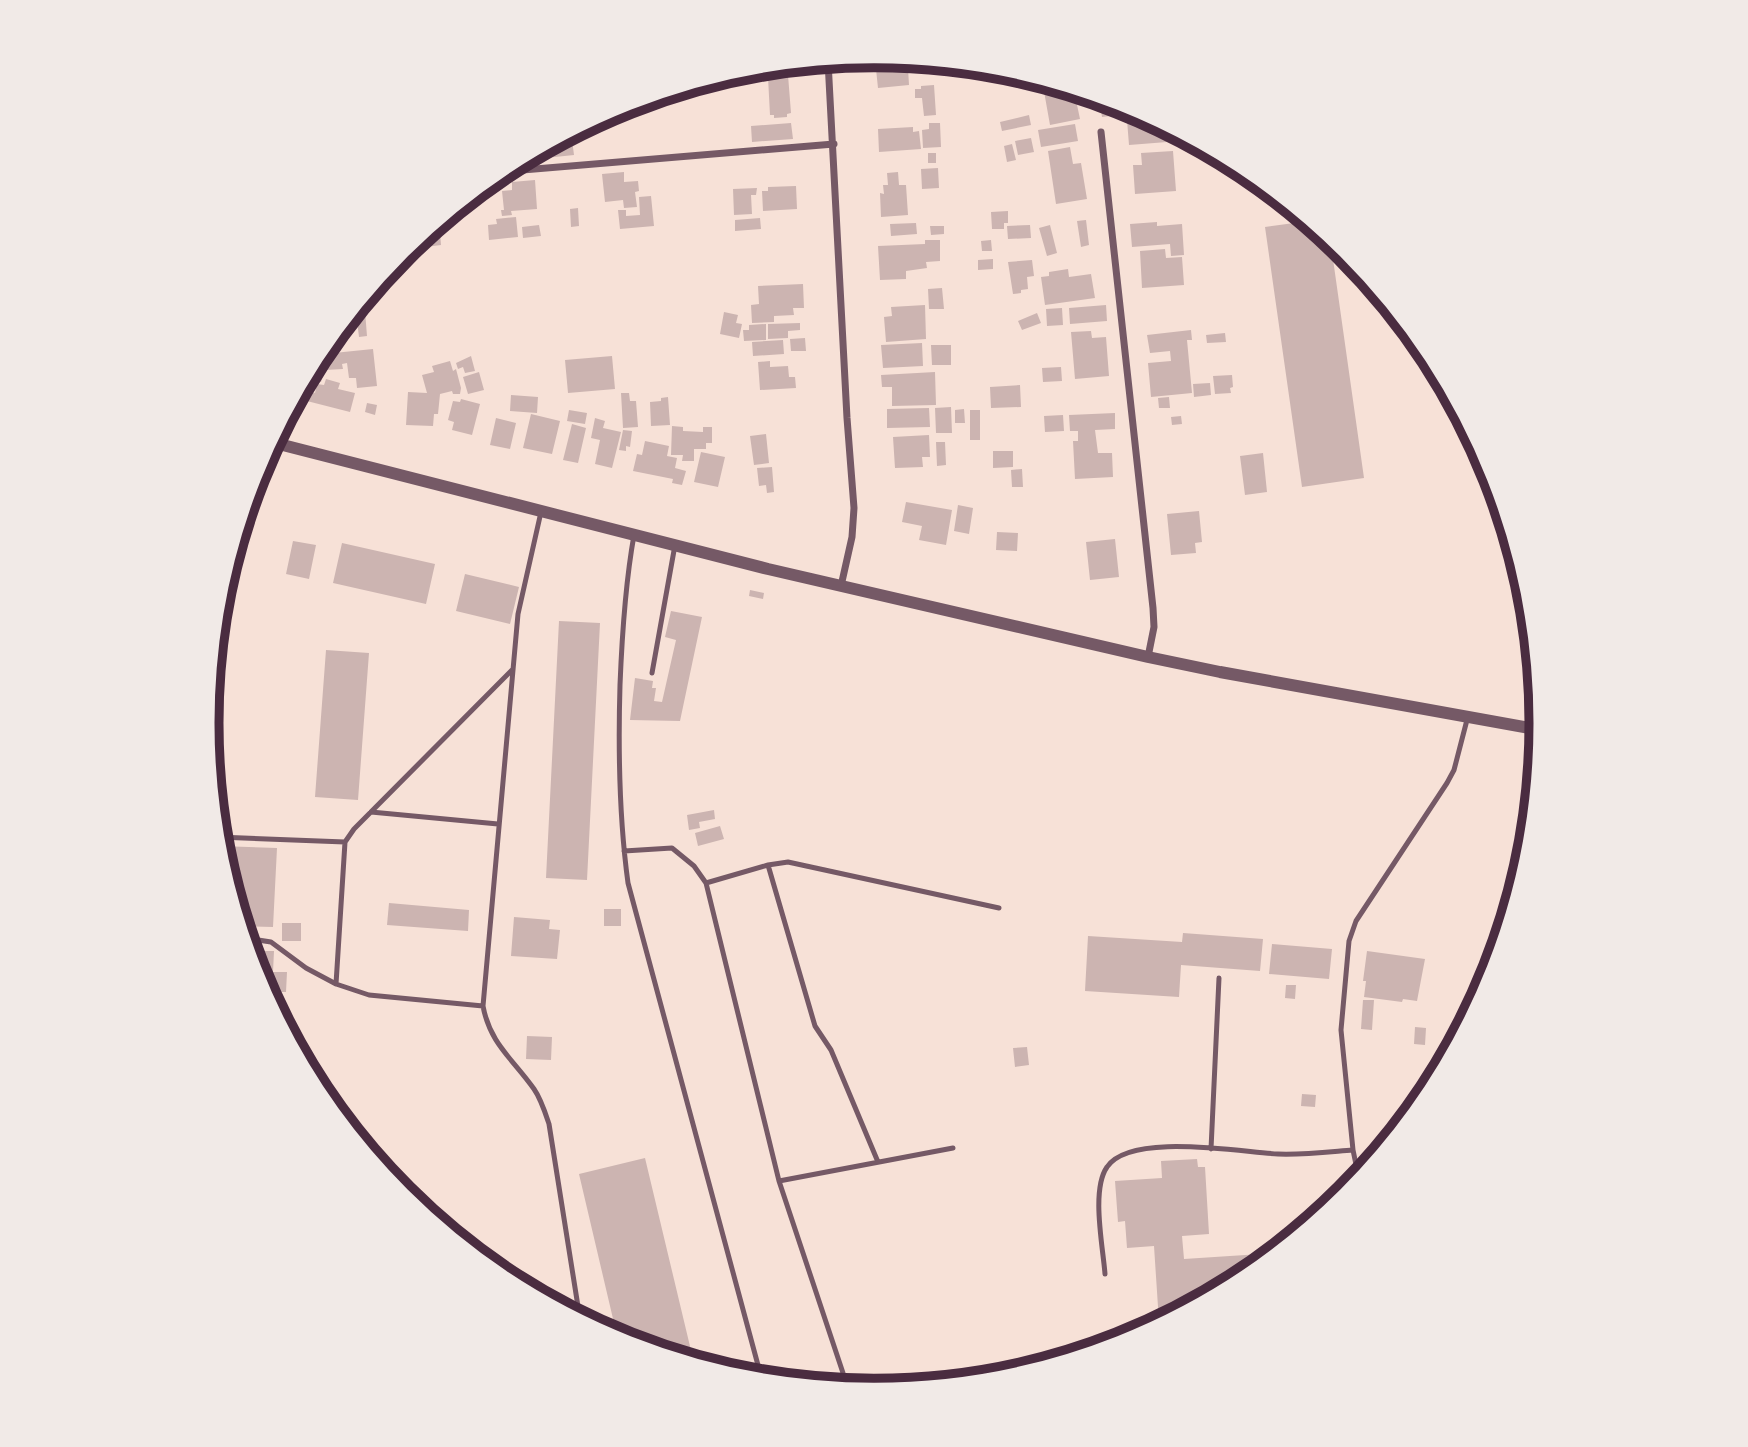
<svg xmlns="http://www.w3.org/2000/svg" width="1748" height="1447" font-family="'DM Sans',sans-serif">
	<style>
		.building { fill: #ccb4b1 }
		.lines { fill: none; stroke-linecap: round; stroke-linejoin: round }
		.service { stroke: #755966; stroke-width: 5 }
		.minor { stroke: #755966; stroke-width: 7 }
		.tertiary { stroke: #755966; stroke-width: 12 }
		.rim { fill: none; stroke: #4a2c40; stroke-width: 9 }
	</style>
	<rect width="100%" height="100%" fill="#f7e1d7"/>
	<path class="building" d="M888,57L911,60L912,68H908L909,85L878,88L876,69L889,68Z
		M788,75L791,113L787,114V117L774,118V115H770L768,77Z
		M1042,80L1084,93L1085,99L1076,100L1080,119L1050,125Z
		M934,85L936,115L924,116L922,98H915V89H921V86Z
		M1099,98L1113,102L1110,116L1102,117Z
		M1029,115L1031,125L1002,131L1000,122Z
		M1149,117L1166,126L1167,142L1129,145L1127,120Z
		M791,123L793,139L752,142L751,126Z
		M929,123H940L941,147L923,148L922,130L929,129Z
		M1075,124L1078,141L1041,147L1038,130Z
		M913,127V132L919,131L921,149L879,152L878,129Z
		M1172,129L1194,141L1173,143Z
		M571,132L574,155L526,160V156Z
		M1031,138L1034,152L1018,155L1015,141Z
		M1012,144L1016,160L1007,162L1004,146Z
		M1070,147L1073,164L1081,163L1087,199L1056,204L1048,151Z
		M1173,151L1176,191L1135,194L1133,165H1142L1141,153Z
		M928,153H936V163H928Z
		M938,168L939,188L922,189L921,169Z
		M624,172V182L638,181L639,191L635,192L637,207L624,208L623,200L605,202L602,174Z
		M898,172L899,185H906L908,215L881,217L880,193L884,194L883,185H888L887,173Z
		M535,180L537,209L511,211L512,215L502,216L501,210H504L502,191L512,190V182Z
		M796,186L797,209L763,211L762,191H768V187Z
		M757,188L756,195H751L752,214L734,215L733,189Z
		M651,196L654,226L620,229L618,210H626V216L640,215L639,197Z
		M578,208L579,226L571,227L570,209Z
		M1008,211V223H1004V229H992L991,212Z
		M516,217L518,237L489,240L488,225L497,224L496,219Z
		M760,218L761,229L735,231V220Z
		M1086,220L1089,245L1081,247L1077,221Z
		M1309,221L1330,238L1364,478L1302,487L1265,227Z
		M1157,222V226L1182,224L1184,255L1171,256L1170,244L1132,247L1130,224Z
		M916,223L917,234L891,236L890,224Z
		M539,225L541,236L523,238L522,227Z
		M1030,225L1031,238L1008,239L1007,226Z
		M1050,225L1057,253L1047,256L1039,228Z
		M930,226H944V234L931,235Z
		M440,233L441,245L418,248L417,239L422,235Z
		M925,240H940V261L926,262L927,268L906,271V279L880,280L878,246L925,244Z
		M991,240L992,251H982L981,241Z
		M1165,249L1166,258L1182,257L1184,285L1142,288L1140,251Z
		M993,259V269L978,270V260Z
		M1032,260L1034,276L1027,277L1028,289L1021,290V293L1013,294L1008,262Z
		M1068,269L1069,277L1091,274L1095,298L1045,305L1041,277L1049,276V272Z
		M803,284L804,308H793L794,315L774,316V322L752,323L751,305L759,304L758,286Z
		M942,288L944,309H929L928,289Z
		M925,305L926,339L886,342L884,317L892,316L891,307Z
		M1106,305L1107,321L1070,324L1069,308Z
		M1062,308L1063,325L1047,326L1046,309Z
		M365,311L367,336L359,337L356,312Z
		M724,312L738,315L736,323L742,324L739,338L720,334Z
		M1037,313L1041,323L1022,330L1018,321Z
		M800,323V330L788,331V338L768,339V324Z
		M766,324V340L744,341L743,330H749V325Z
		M1191,330L1192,340H1187L1192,393L1151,397L1148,363L1171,361L1170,351L1150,353L1147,335Z
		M1091,331L1092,338L1106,337L1109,376L1075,379L1071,332Z
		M1225,333L1226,342L1207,343L1206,335Z
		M805,338L806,351H791L790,339Z
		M783,340L784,354L753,356L752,342Z
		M922,343L923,366L883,368L881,345Z
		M931,345H951V365H932Z
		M373,349L377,386L357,388L356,378H349L347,363L342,364L343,369L325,370L324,354Z
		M471,356L475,371L465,373L463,367L458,369L456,363Z
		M612,356L615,389L568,393L565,360Z
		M450,361L453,371L456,369L461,388L460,394H453L452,391L440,394L438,414H434L433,426L406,425L408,392L427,393L422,375L434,372L432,366Z
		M770,361V367L788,366L789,377H795L796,388L760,390L758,362Z
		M318,367L325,369L321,382L310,380L311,373L316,375Z
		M1061,367L1062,381L1043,382L1042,368Z
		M479,372L484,390L468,394L463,377Z
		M935,372L936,405L892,406V387H882L881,375Z
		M1232,375L1233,387L1230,388L1231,393L1215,394L1213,376Z
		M326,379L340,383L338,389L355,393L350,412L303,400L306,390L315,393L317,384L324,385Z
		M1210,383L1211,395L1194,397L1193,384Z
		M1020,385L1021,407L991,408L990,387Z
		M621,393H629L630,401H636L638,427L623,428Z
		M511,395L538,397L537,413L510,411Z
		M668,397L670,425L651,426L650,402L661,401V398Z
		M1169,397L1170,408H1159L1158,398Z
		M461,399L480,404L472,435L452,430L454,422L448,420L453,401L460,402Z
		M367,403L377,405L375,415L365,412Z
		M951,407L952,433H936L935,408Z
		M929,408L930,427L887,428V409Z
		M964,409L965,423H955V410Z
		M569,410L587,413L585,424L567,421Z
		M970,410H980V440H970Z
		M1115,413V429L1095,430L1098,453H1112L1113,477L1075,479L1073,441H1078V431H1070L1069,415Z
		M531,414L560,421L552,454L523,448Z
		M1063,415L1064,431L1045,432L1044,416Z
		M1181,416L1182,424L1172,425L1171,417Z
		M496,418L516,423L510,449L490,445Z
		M595,418L605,421L603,428L621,432L612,468L595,464L600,440L591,438Z
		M572,424L586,428L578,463L563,460Z
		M672,426L683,427V431L703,432V427H712V443H706V449H694V461H682L683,455H671Z
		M623,430L632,431L630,447L626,446V451L619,450Z
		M766,434L769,463L754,465L750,436Z
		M929,435L930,457H922L923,467L895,468L893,437Z
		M645,441L669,446L667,456L677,458L675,468L686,471L682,485L672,483L673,479L633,471L637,454L642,455Z
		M936,442H945L946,465L937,466Z
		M993,451H1013V467L993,468Z
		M701,452L725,457L718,487L694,482Z
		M1263,453L1267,492L1245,495L1240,456Z
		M772,467L774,492L767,493L766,485L759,486L757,468Z
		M1022,469L1023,487H1012L1011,470Z
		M906,502L952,510L946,545L919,540L922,526L902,522Z
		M958,505L973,508L969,534L954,531Z
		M1199,511L1202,542L1195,543L1196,553L1171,555L1167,514Z
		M997,532L1018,533L1017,551L996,550Z
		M1115,539L1119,577L1090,580L1086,542Z
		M293,541L316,545L309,579L286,574Z
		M342,543L435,564L426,604L333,583Z
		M465,574L519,587L510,624L456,611Z
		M750,590L764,593L763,599L749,596Z
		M671,611L702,617L680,721L630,720L635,678L653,681L652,688H656L654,701L662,702L676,640L665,637Z
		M559,621L600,623L587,880L546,878Z
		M326,650L369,653L358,800L315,797Z
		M714,810L715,819L699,822L700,828L689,830L687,815Z
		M720,826L724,839L698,846L695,833Z
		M219,846L277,848L273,927L241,926Z
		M389,903L469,910L468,931L387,925Z
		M604,909H621V926H604Z
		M514,917L550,920L549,929L560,930L557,959L511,956Z
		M282,923H301V941H282Z
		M1183,933L1263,939L1260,971L1181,965L1179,997L1085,991L1088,936L1182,942Z
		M1272,944L1332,949L1329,979L1269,974Z
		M249,951H274L273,972H287L286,992H274L273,1009L257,979Z
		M1367,951L1425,959L1417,1001L1403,999L1402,1002L1364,997L1366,981H1363Z
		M1286,985H1296L1295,999L1285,998Z
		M1363,1000H1374L1372,1030L1361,1029Z
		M1415,1027L1426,1028L1425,1045L1414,1044Z
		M527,1036L552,1037L551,1060L526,1059Z
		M1027,1047L1029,1065L1015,1067L1013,1048Z
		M1302,1094L1316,1095L1315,1107L1301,1106Z
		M645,1158L694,1363L618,1340L579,1174Z
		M1197,1159L1198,1167H1205L1209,1234L1182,1236L1184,1259L1276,1253L1245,1279L1218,1293L1186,1295L1187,1309L1164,1322H1159L1154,1246L1127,1248L1125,1221L1118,1222L1115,1181L1162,1178L1161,1161Z"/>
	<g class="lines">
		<path class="service" d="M541,512L518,614L483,1006C490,1044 513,1059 534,1089C541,1099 545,1112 549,1124L580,1319
			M634,535C625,585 622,635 620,685C618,752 619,817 628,883L762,1380
			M652,673L675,545
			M371,812L498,824
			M218,837L345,842
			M624,851L672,848L694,866L706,883L768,865L788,862L999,908
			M768,865L815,1026L831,1050L878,1162
			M706,883L779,1181L848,1388
			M245,938L271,942L306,968L336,984
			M483,1006L369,995L336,984L345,842L354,829L513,669
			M1211,1149L1219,978
			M1359,1179L1353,1150L1341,1030L1349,941L1356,921L1447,783L1454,770L1468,716
			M779,1181L953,1148
			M1105,1274C1103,1247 1091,1190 1107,1167C1130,1132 1240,1152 1278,1154C1303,1155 1328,1152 1353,1150"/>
		<path class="minor" d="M828,61L847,418L854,508L852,537L841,586
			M1101,132L1153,608L1154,627L1148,657
			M499,172L834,144"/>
		<path class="tertiary" d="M271,442L768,569L1148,657L1220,672L1541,730"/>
	</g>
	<path d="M0 0H1748V1447H0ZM219 723a655 655 0 1 1 1310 0a655 655 0 1 1-1310 0Z" fill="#f1eae7" fill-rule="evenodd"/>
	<path class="rim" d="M219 723a655 655 0 1 1 1310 0a655 655 0 1 1-1310 0Z"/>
</svg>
